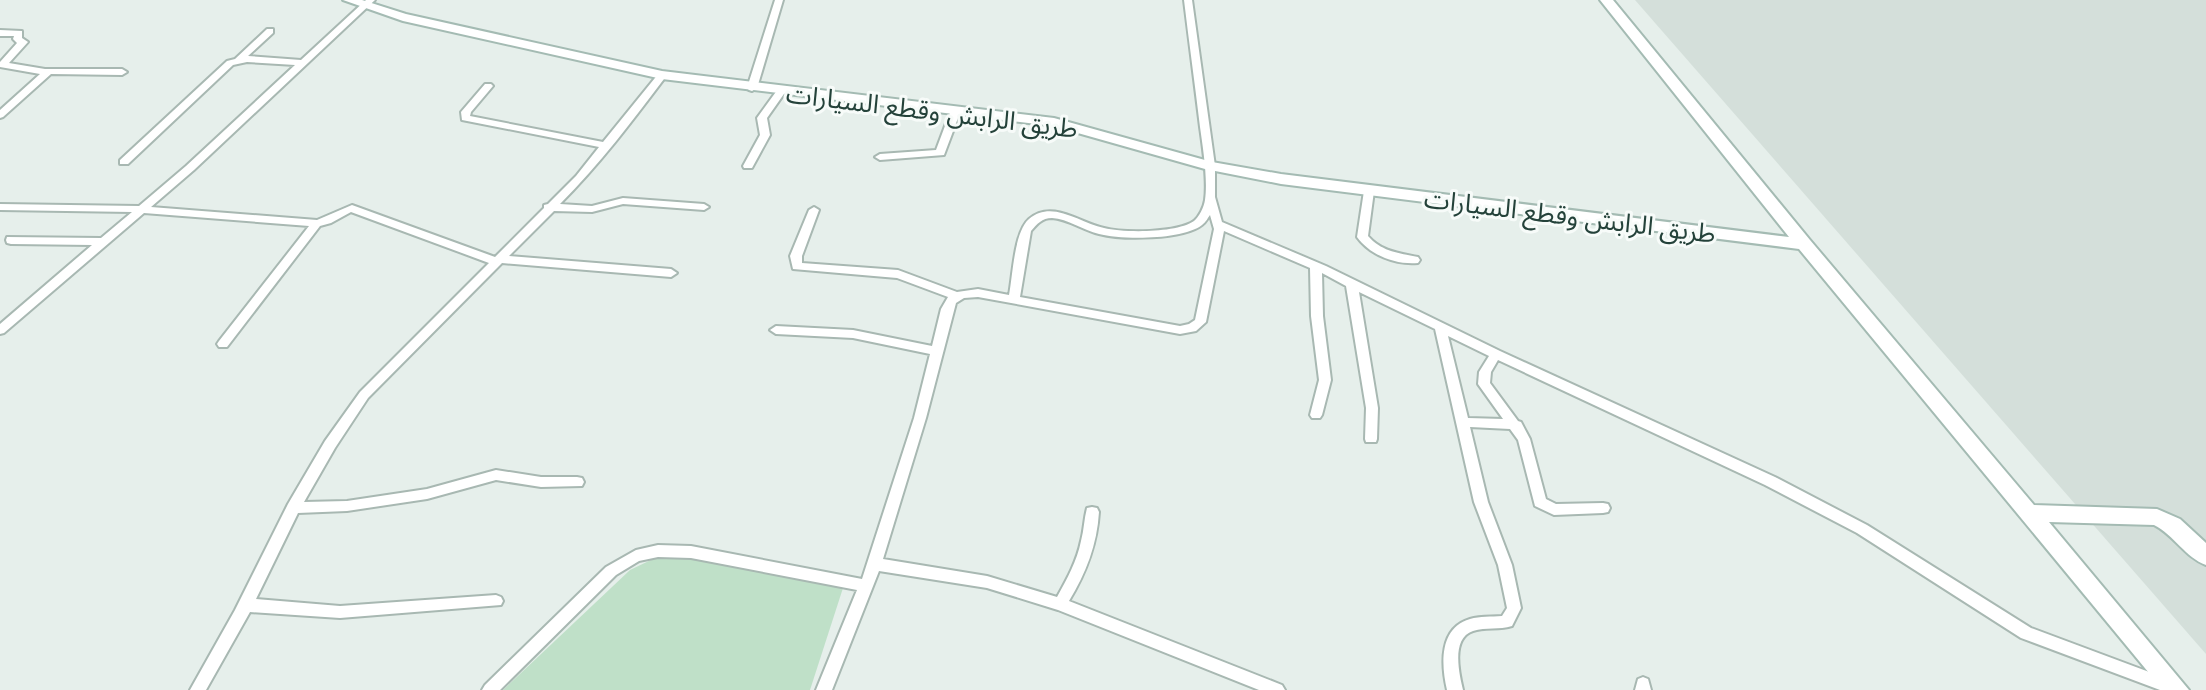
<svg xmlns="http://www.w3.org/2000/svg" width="2206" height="690" font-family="'Space Grotesk','Noto Sans Arabic',sans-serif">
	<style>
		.built { fill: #d4dfda }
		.green { fill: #bfe0c8 }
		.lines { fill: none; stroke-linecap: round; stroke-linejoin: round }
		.street-casing { stroke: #a8b8b2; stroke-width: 4 }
		.secondary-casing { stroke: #a4bbb3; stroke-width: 4 }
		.street { fill: #fff; fill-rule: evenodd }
		.secondary { fill: #fff; fill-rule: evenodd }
		.labels { text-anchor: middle; stroke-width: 6; stroke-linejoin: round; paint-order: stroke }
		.street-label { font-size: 26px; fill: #24423a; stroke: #f7fbf9 }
	</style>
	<rect width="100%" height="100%" fill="#e6efeb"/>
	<path class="built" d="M1635,0H2206V654Z"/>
	<path class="green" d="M653,559H699L843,588L810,690H503L630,570Z"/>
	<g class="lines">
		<defs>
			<path id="street" d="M366,0H375L194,170L151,207L317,220L352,205L495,257L544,208V205L548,204L576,176L599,147L462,120L461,112L485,84H491L493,86L471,112L470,116L603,142L659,73L662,72L667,75C633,120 600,164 560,204L592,206L623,198L704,204L709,207L704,210L623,204L592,212L554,211L509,256L671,269L677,273L671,277L502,263L368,398L335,448L304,502L347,501L427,489L496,470L541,477H577L582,478L584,482L582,486L541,487L496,480L427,499L347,511L298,513L256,599L340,606L496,595L501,597L503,601L501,605L340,618L250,612L206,690H190L235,610L288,504L325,441L360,392L489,263L351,212L331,223L320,226L227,347H219L217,344L219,341L309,226L144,213L4,333L0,334V324L92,245L11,244L7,243L6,240L7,237L101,238L132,212L0,210V204L139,206L186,166L295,65L247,62L233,65L128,164H120V160L227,61L235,59L267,29H273V33L248,56L301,60Z
				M775,0H783L757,88L752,91L749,90L747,88Z
				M1184,0H1192L1215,166V197L1222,222L1326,266L1500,351L1775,477L1867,525L2031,628L2176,682L2179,687L2177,690H2160L2021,638L1857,533L1765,485L1498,360L1491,372L1490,383L1518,421L1521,422L1530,439L1546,499L1556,504L1603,503L1608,504L1610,508L1608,512L1603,513L1554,515L1535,506L1518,440L1510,429L1470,427L1488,502L1512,565L1521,608L1512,626C1499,630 1486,627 1473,631C1451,638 1459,673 1463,690H1447C1441,664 1439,628 1470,619C1480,616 1491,617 1502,616L1507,608L1498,565L1474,502L1435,329L1359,292L1378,408L1377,439L1376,442H1366L1365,439L1366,408L1346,286L1322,273L1323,316L1331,380L1322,415L1320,418H1312L1310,415L1319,380L1311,316L1310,268L1224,231L1206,322L1196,331L1180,334L978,297L964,298L956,303L926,418L883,559L987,576L1057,597C1067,579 1077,561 1081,541C1084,530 1084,519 1087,508L1092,507L1097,508L1099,512C1097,545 1086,573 1069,601L1282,685L1285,690H1259L1058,610L987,588L879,571L832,690H816L857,590L691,558L658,557L639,561L616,575L500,690H482L485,685L606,567L636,550L658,545L691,546L862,579L914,418L930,354L853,338L776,334L770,330L776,326L853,330L932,346L941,309L948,297L897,278L793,269L790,256L809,210L814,207L819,210L802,256V263L898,270L957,292L978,289L1009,295C1013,275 1014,232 1029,219C1052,199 1080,223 1104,228C1124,233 1177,233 1194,221C1199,217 1204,207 1205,200C1208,180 1203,148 1200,127C1195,85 1189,42 1184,0ZM1210,215L1214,229L1195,320L1189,324L1180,326L1020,297L1031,231C1037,224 1042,218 1052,218C1068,219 1083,230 1099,234C1122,240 1183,240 1202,225C1206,222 1207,219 1210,215ZM1448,336L1489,356L1479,372L1478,384L1503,419L1468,418Z
				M0,30L22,31V38L28,42L9,63L45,69H122L127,72L122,75L51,74L3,117L0,118V110L40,74L0,67V62L17,43L13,39L14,36H0Z
				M781,88L786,91L767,118L770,135L752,168H744L743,166L760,135L757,118L778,89Z
				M956,107L961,110L944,155L880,160L875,157L880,154L936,150L951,110Z
				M1369,188L1374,191L1368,236C1382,252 1399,253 1418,257L1420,260L1418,263C1395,265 1370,255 1357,237L1364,191Z
				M1643,677L1648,679L1651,690H1635L1638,679Z"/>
			<path id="secondary" d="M343,0H362L406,14L662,71L1054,118L1212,162L1281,174L1789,237L1600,0H1613L1810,240L2034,505L2157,509L2180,519L2206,543V565C2186,558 2174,535 2154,525L2049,522L2189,690H2163L1799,249L1281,184L1205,169L1053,126L662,79L403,21Z"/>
		</defs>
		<use href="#street" class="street-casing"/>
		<use href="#secondary" class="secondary-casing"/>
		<use href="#street" class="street"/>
		<use href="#secondary" class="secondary"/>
	</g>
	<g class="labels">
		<g class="street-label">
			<text transform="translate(932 111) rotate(7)" y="9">طريق الرابش وقطع السيارات</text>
			<text transform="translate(1570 216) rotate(7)" y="9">طريق الرابش وقطع السيارات</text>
		</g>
	</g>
</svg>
